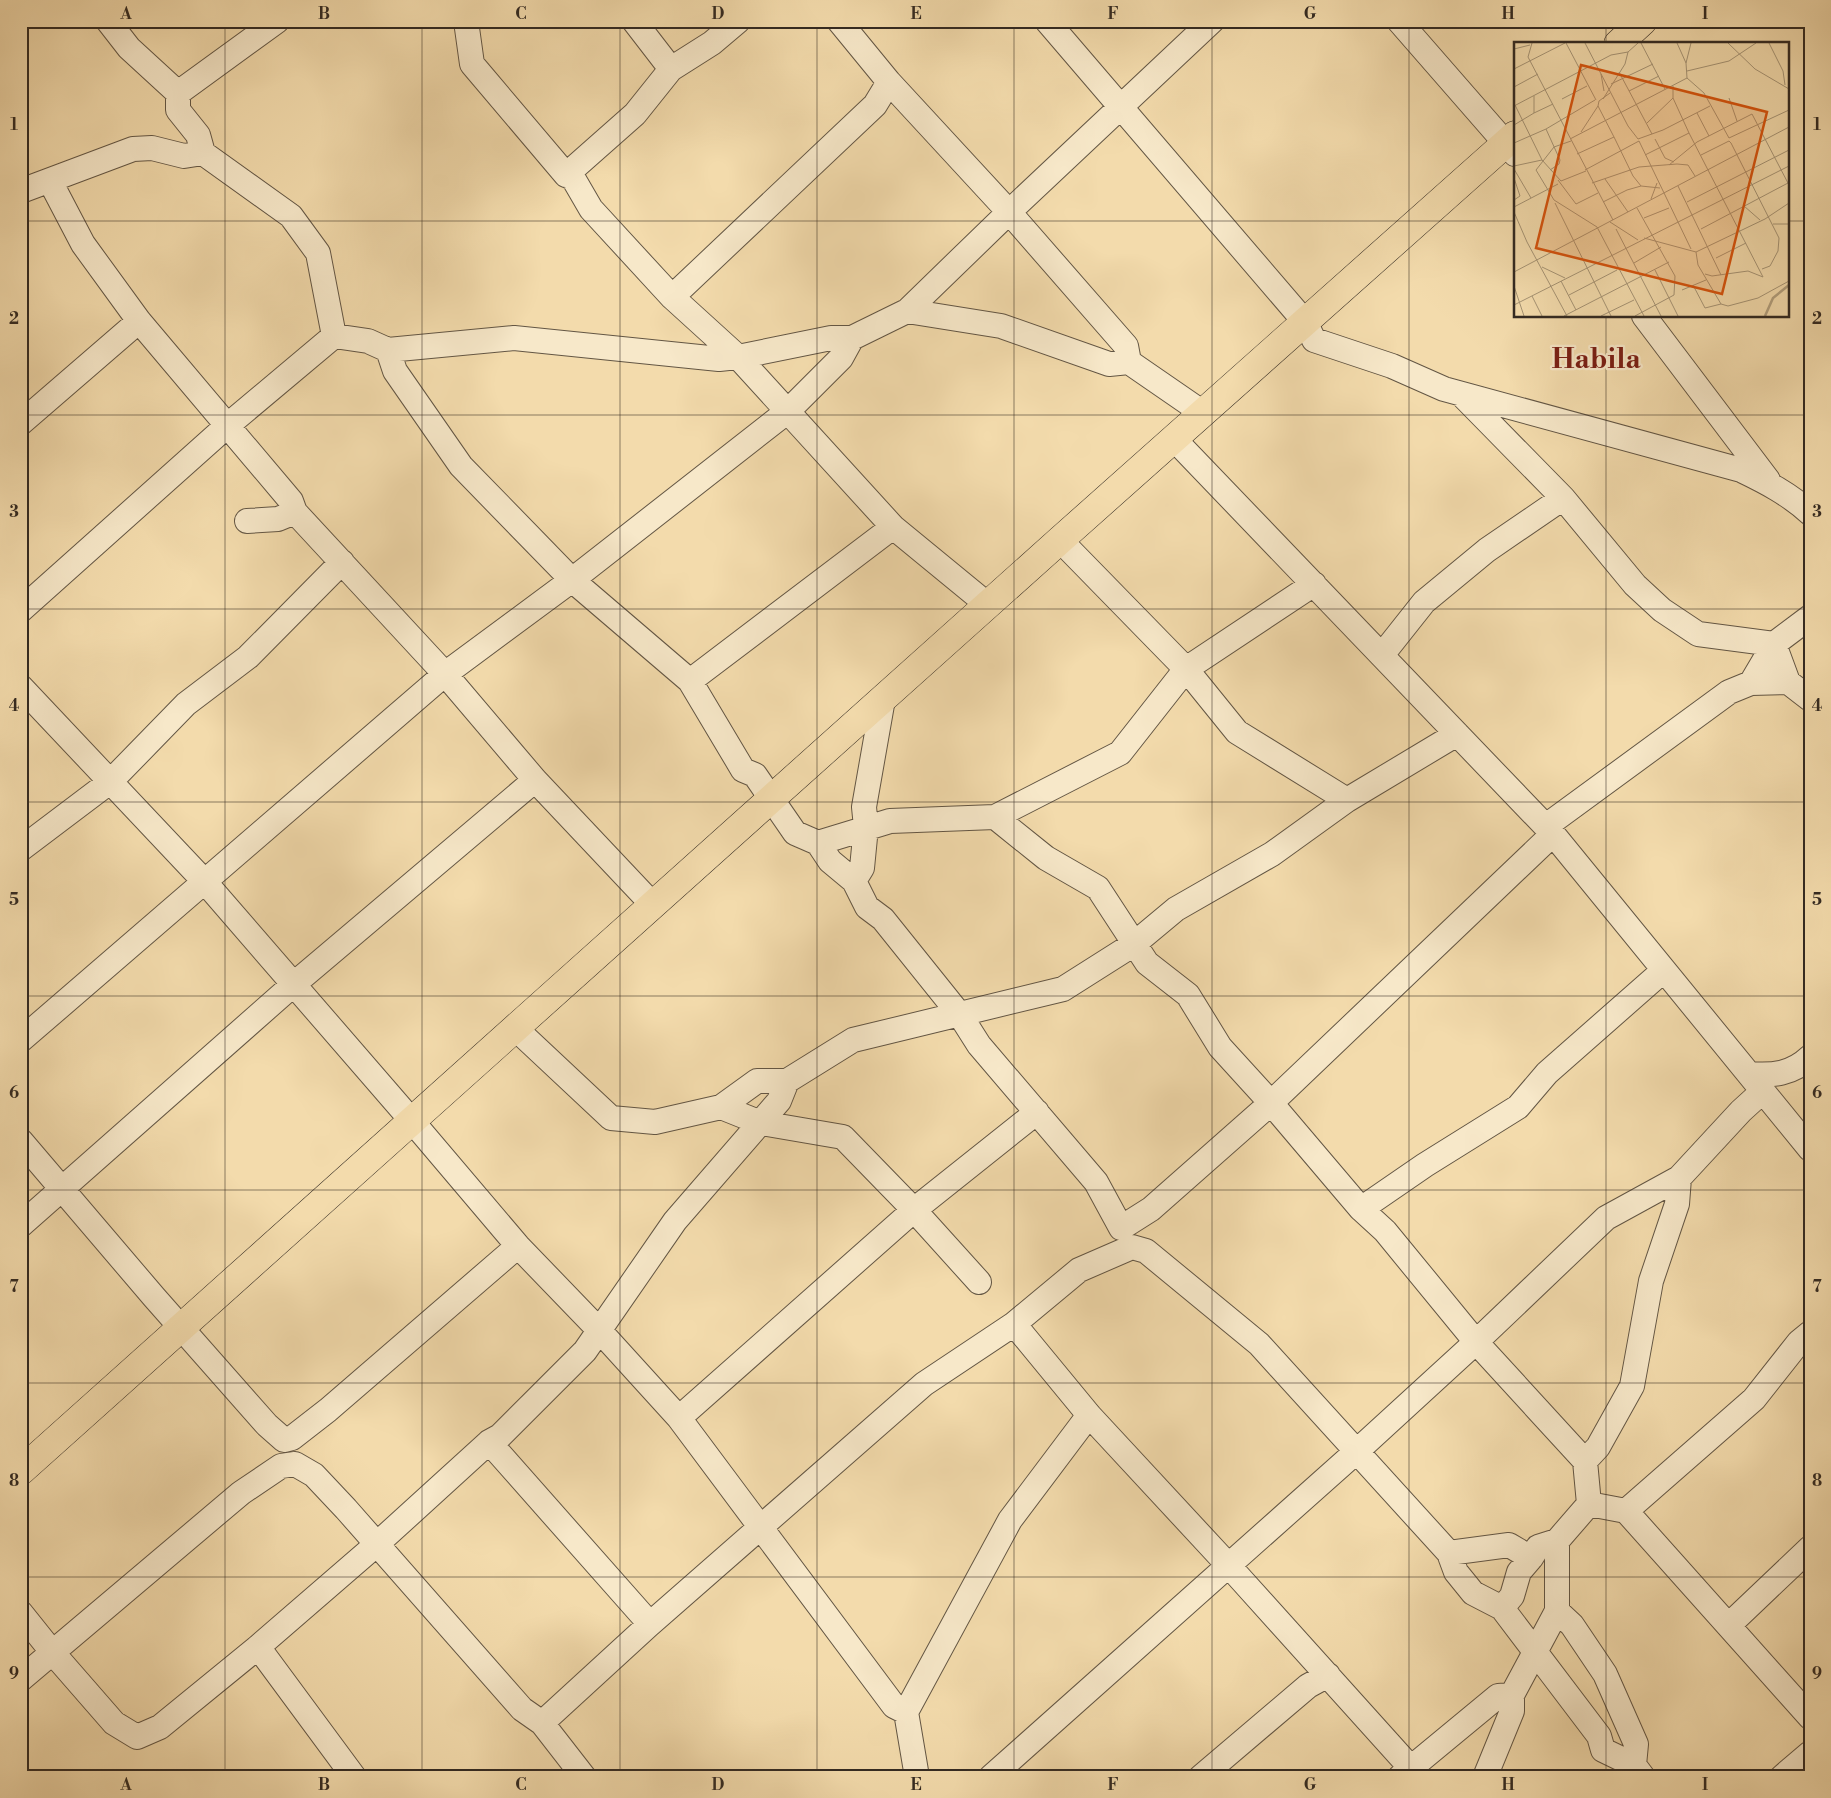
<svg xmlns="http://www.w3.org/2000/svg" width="1831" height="1798" font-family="'Libre Bodoni',serif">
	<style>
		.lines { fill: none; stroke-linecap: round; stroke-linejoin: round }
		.minor-casing { stroke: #635644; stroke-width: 26 }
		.major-casing { stroke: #332a22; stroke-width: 29 }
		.minor { stroke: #f7e8c9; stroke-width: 24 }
		.major { stroke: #f3dbac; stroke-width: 28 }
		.grid { fill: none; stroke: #332a22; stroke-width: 1; stroke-opacity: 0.55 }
		.labels { text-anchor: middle; stroke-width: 4.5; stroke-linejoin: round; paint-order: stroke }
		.town-label { font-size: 28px; font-weight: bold; fill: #7a1f14; stroke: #f7e8c9 }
		.inset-river { fill: none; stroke: #b29f7d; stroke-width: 2.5 }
		.inset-road { fill: none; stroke: #a69475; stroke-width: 1 }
		.view { fill: #d6540e; fill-opacity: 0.15; stroke: #d6540e; stroke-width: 2.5 }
		.inset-edge { fill: none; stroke: #332a22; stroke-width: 2.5 }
		.neatline { fill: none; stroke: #332a22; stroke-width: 2 }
		.grid-label { font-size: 16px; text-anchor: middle; font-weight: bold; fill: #332a22 }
	</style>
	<rect width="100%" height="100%" fill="#f3dbac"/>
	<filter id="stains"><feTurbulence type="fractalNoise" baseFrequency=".004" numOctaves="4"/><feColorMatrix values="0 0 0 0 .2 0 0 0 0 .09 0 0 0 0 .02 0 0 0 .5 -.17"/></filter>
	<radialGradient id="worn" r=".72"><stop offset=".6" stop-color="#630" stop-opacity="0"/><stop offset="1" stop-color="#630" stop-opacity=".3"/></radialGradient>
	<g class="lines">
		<defs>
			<path id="minor" d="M108,21L129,48L178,93V110L198,135L203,153L291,216L318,253L334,336
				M466,21L472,64L566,175L573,178L591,209L672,297L738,357L893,527L988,605
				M634,21L671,69
				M839,21L889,82L1009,212L1126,346L1129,362
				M1047,21L1305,322L1314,340L1392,366L1444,389L1741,470C1766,482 1789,494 1810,513
				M1399,21L1515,154
				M178,93L277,21
				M566,175L635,114L671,69L712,43L738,21
				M50,181L83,244L139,321L291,501L295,512L445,674L535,780L653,905
				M21,191L133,149L152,148L184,156L203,153
				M672,297L875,105L889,82
				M907,311L1001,326L1109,364L1129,362L1203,413
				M1644,316L1768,480
				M388,350L395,371L461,466L572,580L690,681L743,770L755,775L795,833L818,843L830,861L854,881L867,907L883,919L960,1015L979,1045L1096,1182L1121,1228L1151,1209L1271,1103L1553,834
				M1461,394L1563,498
				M21,423L139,321
				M1174,439L1553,834L1810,1149
				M247,521L278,519L295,512
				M1060,540L1186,669L1237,732L1347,800
				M21,610L228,425L334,336L368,341L388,350L514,338L719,359L738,357L831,338H852L907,311L1009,212L1212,21
				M1382,655L1424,602L1487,550L1563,498L1635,585L1662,610L1698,634L1774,644L1788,682
				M690,681L893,527
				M1751,683L1774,644L1810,617
				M21,687L205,882L412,1121L518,1246L599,1330L679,1418L894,1706L906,1712
				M995,817L1046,858L1098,888L1147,963L1188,995L1220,1047L1271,1103L1361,1209
				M1546,826L1729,692L1751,683L1788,682L1810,699
				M818,843L890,821L995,817L1120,753L1186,669L1314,584
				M21,849L111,781L186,704L248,657L342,562
				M854,881L862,868L866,827L864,807L883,699
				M515,1028L611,1118L655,1122L721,1107L757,1081H787L853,1040L1063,989L1134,944L1176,909L1272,854L1347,800L1457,734
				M21,1040L445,674L572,580L788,411L841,358L852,338
				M1749,1074C1773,1076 1792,1074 1810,1057
				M721,1107L761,1123L843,1137L914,1210L979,1282
				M21,1141L154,1297L267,1425L284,1440L292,1438L328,1410L518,1246
				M21,1225L294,984L535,780
				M1014,1324L1089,1415L1229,1566L1419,1777
				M679,1418L914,1210L1037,1112
				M489,1442L650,1624
				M1585,1461L1598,1447L1632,1386L1651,1281L1677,1204L1679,1178
				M1589,1504L1626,1511L1810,1717
				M1626,1511L1754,1399L1799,1342L1810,1333
				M1449,1553L1509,1545L1531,1558
				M1502,1608L1512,1596L1519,1572L1531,1558L1538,1547L1557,1541L1589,1504L1585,1461L1476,1342L1385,1231L1361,1209L1425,1165L1518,1107L1547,1073L1664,970
				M1557,1611L1572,1625L1605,1674L1636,1744L1634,1765
				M21,1613L53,1653L114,1723L137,1737L160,1727L258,1647L377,1544L489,1442L500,1436L585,1351L675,1221L779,1101L787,1081
				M1729,1625L1810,1548
				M258,1647L354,1777
				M21,1679L241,1493L281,1466L295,1464L314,1475L346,1509L522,1709L542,1723L584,1777
				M542,1723L650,1624L924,1384L1014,1324L1079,1270L1132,1247L1146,1251L1259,1344L1449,1553L1456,1572L1473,1593L1502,1608L1599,1736L1603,1750L1634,1765L1643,1777
				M917,1777L906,1712L1010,1520L1089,1415
				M991,1777L1357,1451L1476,1342L1606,1218L1679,1178L1741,1111L1763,1091
				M1201,1777L1308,1686L1328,1675
				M1400,1777L1498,1696L1512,1695
				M1485,1777L1512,1711V1695L1557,1611V1541
				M1782,1777L1810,1753"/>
			<path id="major" d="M1618,44L1643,21
				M21,1471L1060,540L1515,135"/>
		</defs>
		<use href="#minor" class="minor-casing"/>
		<use href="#major" class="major-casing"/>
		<use href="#minor" class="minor"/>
		<use href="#major" class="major"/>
	</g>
	<path class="grid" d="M225,21V1777M422,21V1777M620,21V1777M817,21V1777M1014,21V1777M1212,21V1777M1409,21V1777M1606,21V44M21,221H1515M1787,221H1810M1606,316V1777M21,415H1810M21,609H1810M21,802H1810M21,996H1810M21,1190H1810M21,1383H1810M21,1577H1810"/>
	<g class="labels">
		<g class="town-label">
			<text x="1596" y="368">Habila</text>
		</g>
	</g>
	<g transform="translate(1514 42)">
		<rect width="275" height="275" fill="#f3dbac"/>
		<path class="inset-river" d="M251,274L259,256L275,243"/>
		<path class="inset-road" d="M18,1L14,15L99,178M52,1L82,58M71,1L114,84L124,97L149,88L196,64M127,1L151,47M214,1L241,27L275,47M255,1L269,29L271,43M0,7L16,3M172,21L177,1M0,27L51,1M173,29L215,19L242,1M105,30L138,92M87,32L90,49M173,36L190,51L215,96L275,68M97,42L139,22M159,44V56L175,91L249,235L234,229L198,234L191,232M0,45L24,32M115,49L145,34M215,56L223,79M48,57L73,44M89,57L111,22L114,10L124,1M1,63L28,118M0,64L97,13L114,10M20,71L39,62M183,71L195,94M133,81L159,56M0,83L20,71V54M32,87L46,118L45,122L36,128M67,90L84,64M100,95L119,134L127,144M56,97L173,36L172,21L163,1M141,97L151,116L160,120M57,99L40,105L22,128L40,158L83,185L130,274M0,101L32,87L81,58M63,112L100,95L84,64L85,59L96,51M131,113L175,91M187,113L215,99L217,101L265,196L264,209L256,224L248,227M155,123L183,100L238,72L275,143M0,124L28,118L47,139L72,129M0,127L17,156M71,128L125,99L177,207M0,136L6,154L0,158M91,137L114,170M44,138L62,162L84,151M78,141L125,125L163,122L174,123L181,134M164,144L207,233M137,157L143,141M89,160L113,148L127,144L146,146M173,160L275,108M41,161L97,274M230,164L246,178M0,165L44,142M0,170L13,200L53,274M130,176L155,166M96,180L124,198M259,182H275M102,187L147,274M187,187L274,141M130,196L182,210M182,210L184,223L207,262L214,264L244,256L275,239M182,210L251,177L275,161M202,216L232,201M120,221L147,205M28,225L51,236M141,228L164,274M0,230L275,85M47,239L62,268M179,243L191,266L207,262M0,244L10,274M168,248L192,238M55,253L103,228M18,254L28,274M0,263L275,124M50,274L155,220M87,274L120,258M121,274L160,253L161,234L123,166"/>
		<path class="view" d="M67,23L253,70L208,252L22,206Z"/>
		<rect width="275" height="275" class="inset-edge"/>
	</g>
	<rect width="1831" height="1798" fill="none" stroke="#f3dbac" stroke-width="55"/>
	<rect x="28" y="28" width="1776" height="1742" class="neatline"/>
	<g class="grid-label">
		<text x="126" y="19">A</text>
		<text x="324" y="19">B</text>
		<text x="521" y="19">C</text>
		<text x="718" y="19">D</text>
		<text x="916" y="19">E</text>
		<text x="1113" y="19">F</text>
		<text x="1310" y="19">G</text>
		<text x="1508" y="19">H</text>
		<text x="1705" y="19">I</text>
		<text x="14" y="130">1</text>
		<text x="1817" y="130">1</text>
		<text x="14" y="324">2</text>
		<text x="1817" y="324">2</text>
		<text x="14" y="517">3</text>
		<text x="1817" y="517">3</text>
		<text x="14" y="711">4</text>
		<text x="1817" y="711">4</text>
		<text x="14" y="905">5</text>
		<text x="1817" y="905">5</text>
		<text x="14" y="1098">6</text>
		<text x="1817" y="1098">6</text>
		<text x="14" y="1292">7</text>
		<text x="1817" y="1292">7</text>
		<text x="14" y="1486">8</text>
		<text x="1817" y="1486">8</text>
		<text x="14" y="1679">9</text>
		<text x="1817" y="1679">9</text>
		<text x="126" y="1790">A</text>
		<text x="324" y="1790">B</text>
		<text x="521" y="1790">C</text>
		<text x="718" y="1790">D</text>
		<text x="916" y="1790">E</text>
		<text x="1113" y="1790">F</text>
		<text x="1310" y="1790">G</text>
		<text x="1508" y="1790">H</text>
		<text x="1705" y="1790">I</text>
	</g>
	<rect width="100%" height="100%" filter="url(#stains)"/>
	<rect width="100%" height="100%" fill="url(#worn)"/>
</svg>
